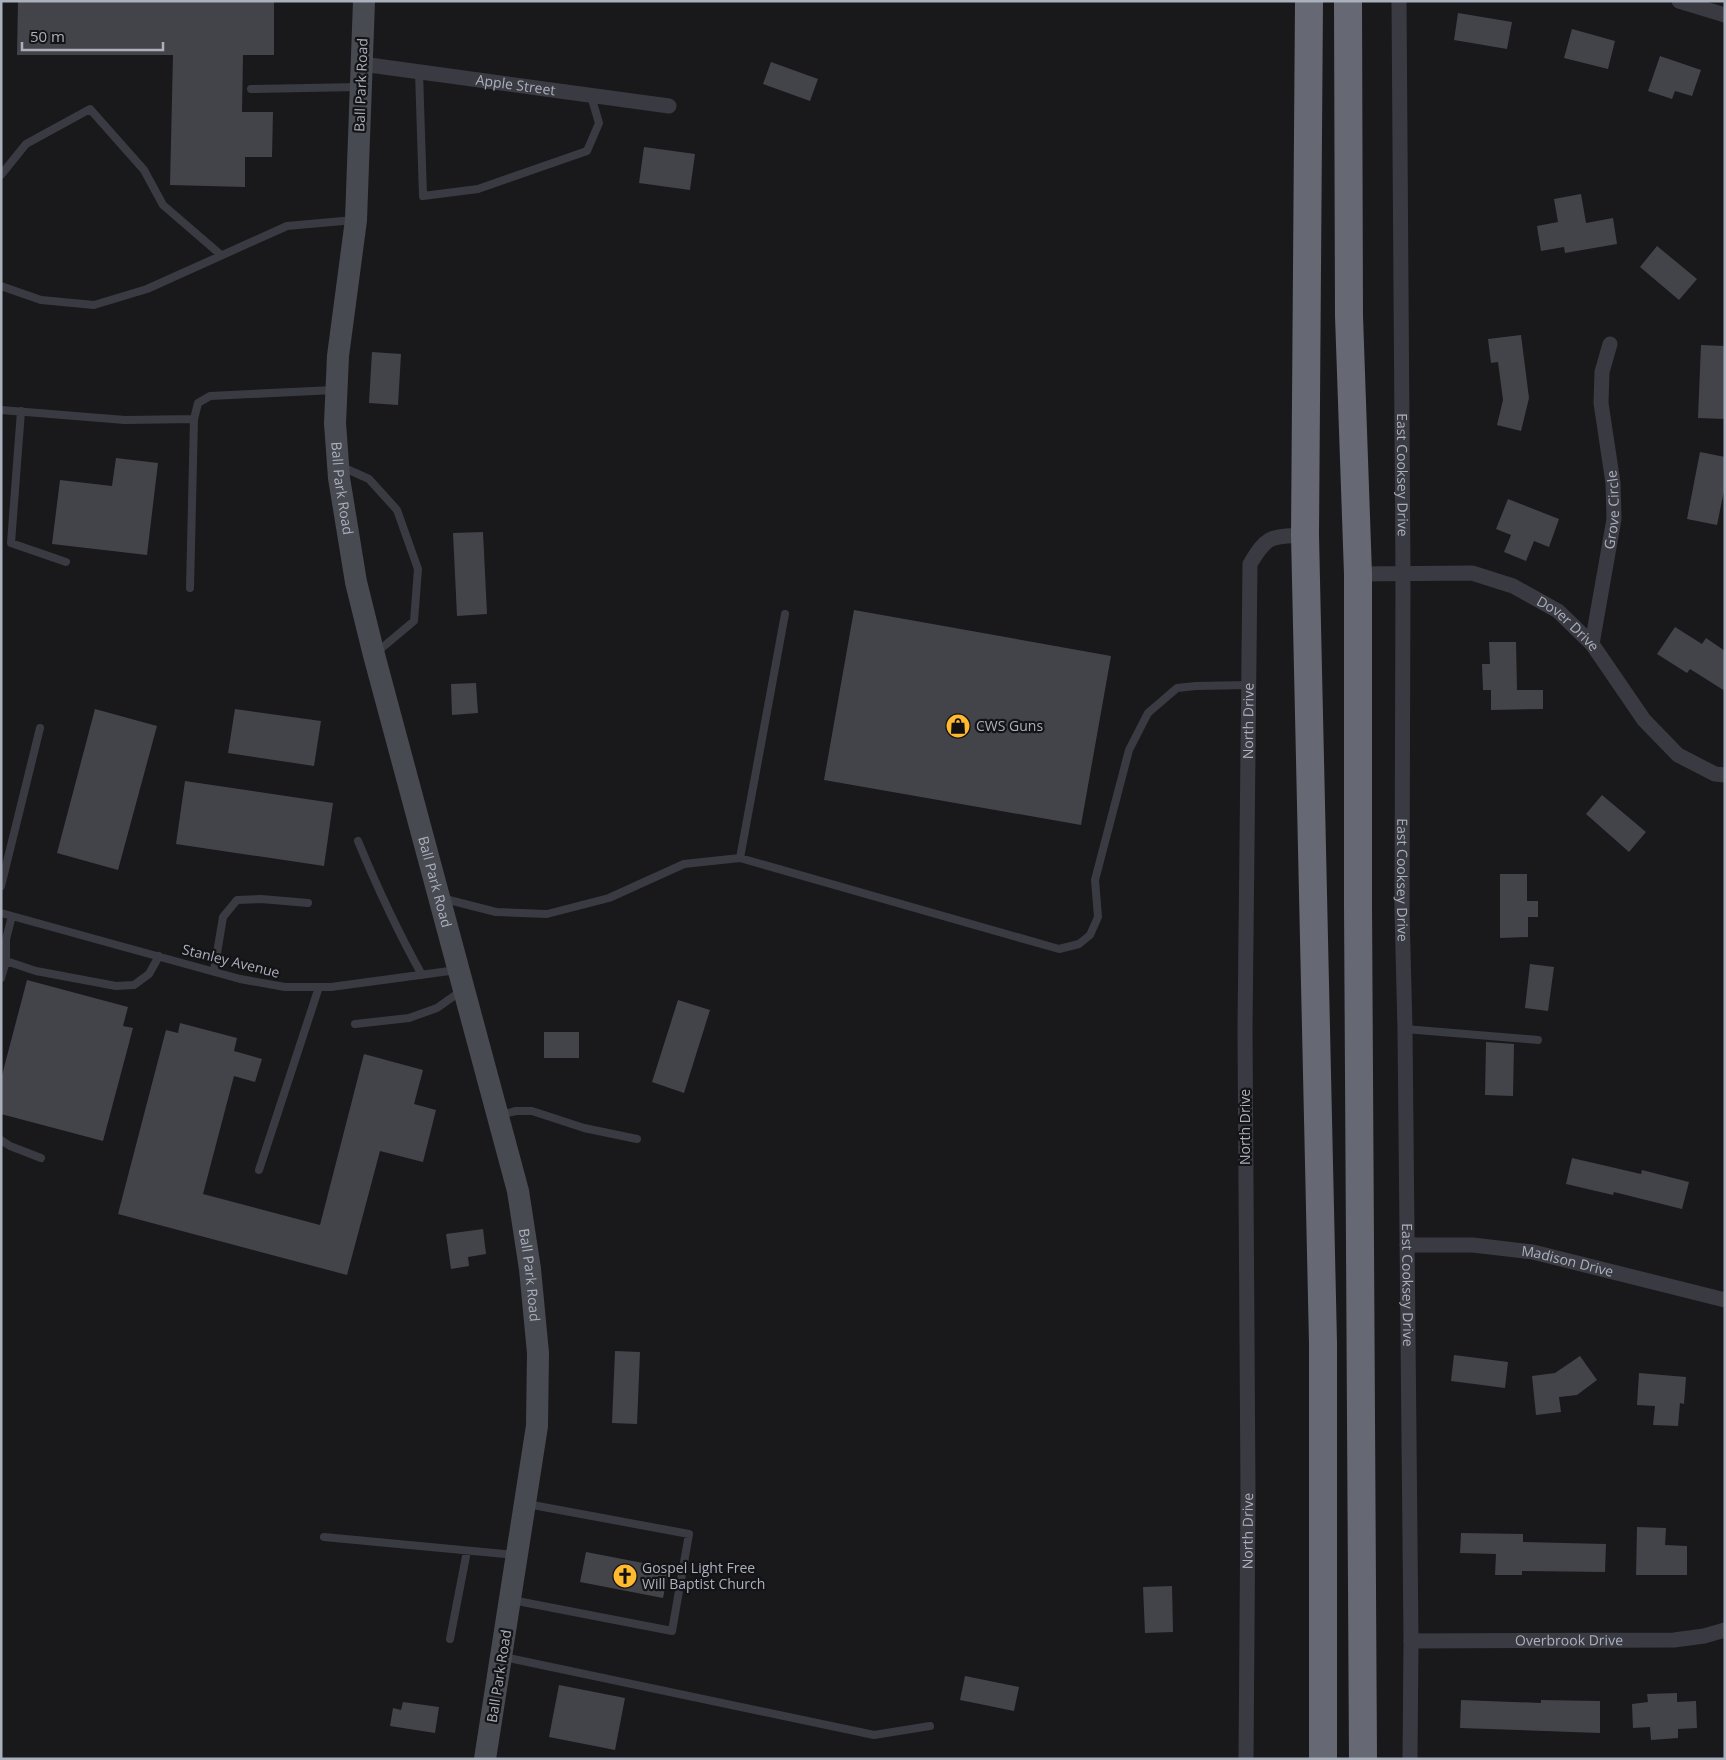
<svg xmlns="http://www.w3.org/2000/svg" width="1726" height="1760" font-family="'Open Sans',sans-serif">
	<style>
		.building { fill: #434449 }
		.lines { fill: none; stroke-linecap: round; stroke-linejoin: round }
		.lane { stroke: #3a3b42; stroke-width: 8 }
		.street { stroke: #3a3b42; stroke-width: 15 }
		.secondary { stroke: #484a52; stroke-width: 22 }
		.highway { stroke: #666973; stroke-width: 28 }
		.labels { text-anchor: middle; stroke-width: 4.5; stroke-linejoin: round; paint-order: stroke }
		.street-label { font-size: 14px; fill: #abb0bd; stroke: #141417 }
		.poi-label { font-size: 14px; fill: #abb0bd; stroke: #141417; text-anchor: start }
	</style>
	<rect width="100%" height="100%" fill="#19191c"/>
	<path class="building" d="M18,1H274V55H243L242,112H273L272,157H245V187L170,185L173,55H17Z
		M1458,13L1512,22L1507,49L1454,40Z
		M1572,29L1615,41L1608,69L1564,58Z
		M1660,56L1701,70L1692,96L1675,91L1672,99L1648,91Z
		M771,62L818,79L810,101L763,84Z
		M644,147L695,154L690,190L639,183Z
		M1581,194L1586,223L1613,218L1617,244L1565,253L1564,247L1541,251L1537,226L1558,222L1554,199Z
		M1657,246L1697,279L1679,300L1640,267Z
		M1521,335L1529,398L1521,431L1497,425L1503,400L1498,362L1491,363L1488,339Z
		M1701,345L1725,346V419L1698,418Z
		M372,352L401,354L398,405L369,403Z
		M1700,452L1725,457V486L1717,525L1687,519Z
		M116,458L158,463L147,555L52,544L60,480L112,486Z
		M1508,499L1559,519L1549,547L1534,541L1526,561L1504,552L1511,535L1496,529Z
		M483,532L487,614L457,616L453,533Z
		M854,610L1111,656L1081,825L824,780Z
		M1675,627L1702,644L1706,638L1725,651V691L1690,669L1687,673L1657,654Z
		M1489,642H1516L1517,690H1543V709L1491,710V690H1483L1482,664H1490Z
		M476,683L478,713L452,715L451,684Z
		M95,709L157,726L118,870L57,853Z
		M235,709L321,721L314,766L228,753Z
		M185,781L333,803L324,866L176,844Z
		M1602,795L1646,832L1629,852L1586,814Z
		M1500,874H1527V901H1538V917H1528V937L1500,938Z
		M1530,964L1554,967L1548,1011L1525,1008Z
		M27,980L128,1007L123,1026L133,1028L103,1141L1,1114V1079Z
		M678,1000L710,1010L684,1093L652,1082Z
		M180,1023L237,1038L234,1051L262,1059L255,1082L234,1076L203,1194L320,1225L364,1054L423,1070L414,1104L436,1110L423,1162L380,1151L347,1275L118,1214L166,1030L178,1033Z
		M544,1032H579V1058H544Z
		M1486,1042L1514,1044L1513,1096L1485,1095Z
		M1572,1158L1641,1174L1642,1170L1689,1182L1682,1209L1614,1192L1613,1195L1566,1184Z
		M483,1229L486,1254L468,1257L469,1266L451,1269L446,1234Z
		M615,1351L640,1352L637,1424L612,1423Z
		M1454,1355L1508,1362L1505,1388L1451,1381Z
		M1580,1356L1597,1380L1577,1395L1559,1397L1561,1412L1536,1415L1532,1376L1555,1373Z
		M1639,1373L1686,1377L1684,1404L1680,1403L1678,1426L1653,1425L1655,1406L1637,1405Z
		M1637,1527L1666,1528L1665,1545L1687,1546V1575H1636Z
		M1461,1533L1523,1534V1542L1606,1544L1605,1572L1522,1571V1575H1495L1496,1554L1460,1553Z
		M586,1552L669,1568L663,1598L580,1582Z
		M1172,1586L1173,1632L1145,1633L1143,1587Z
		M965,1676L1019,1687L1014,1711L960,1700Z
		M559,1685L625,1698L615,1750L549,1737Z
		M1677,1693V1702L1696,1701L1697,1728L1678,1729V1738L1651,1740L1650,1727L1633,1728L1632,1704L1648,1702L1647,1694Z
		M1461,1700L1541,1703V1700L1600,1701V1733L1460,1728Z
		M403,1702L439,1707L435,1733L390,1726L393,1708L401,1710Z"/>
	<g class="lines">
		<path class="lane" d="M419,72L423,196L478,189L587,151L599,123L591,96
			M251,89L359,87
			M1,175L26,144L90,109L144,170L163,205L221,255
			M1,286L41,300L94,305L147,289L287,226L354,220
			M1,410L125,420L194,419L198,403L210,396L334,390
			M21,411L11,543L66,562
			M340,466L369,479L397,510L418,569L414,621L377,652
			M190,588L194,419
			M358,841C377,887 398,932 422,975
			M740,858L785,614
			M1,886L40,728
			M441,898L496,912L547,914L609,898L684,864L740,858L1059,949L1079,944L1090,935L1098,917L1095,880L1129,750L1148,713L1177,688L1196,686L1248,685
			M1,913L240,979L285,987H331L457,970
			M12,916L6,939V961L36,971L116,986L134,985L149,974L159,956
			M214,971L223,917L237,900L261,899L308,903
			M1,978L6,961
			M355,1024L409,1018L437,1008L461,991
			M1405,1029L1538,1040
			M500,1115L516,1111H532L584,1128L637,1139
			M1,1140L10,1146L41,1158
			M259,1170L319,987
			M324,1537L515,1555
			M512,1600L672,1631L689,1534L527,1504
			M450,1639L467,1551
			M504,1657L874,1735L930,1726"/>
		<g class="street">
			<path id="s1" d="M1399,1L1403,573L1402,911L1405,1029L1411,1641L1410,1759"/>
			<path d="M1679,1L1725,15"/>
			<path id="s2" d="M362,64L669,106"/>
			<path id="s3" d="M1358,574L1472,573L1513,586L1558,611L1592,644L1644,720L1678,755L1715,774L1725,775"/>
			<path id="s4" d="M1592,644L1614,519L1613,483L1601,403L1602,372L1610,344"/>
			<path id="s5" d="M1407,1245H1473L1533,1252L1725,1300"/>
			<path id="s6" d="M1411,1641L1674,1640L1704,1636L1725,1630"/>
			<path id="s7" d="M1246,1759L1248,1495L1245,1029L1250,564C1268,534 1271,537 1305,535"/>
		</g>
		<path class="secondary" id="s8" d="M364,1L356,220L338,356L335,423L339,478L356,582L374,655L518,1191L530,1269L538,1353L537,1426L485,1759"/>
		<path class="highway" d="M1309,1L1305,535L1323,1343V1759
			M1348,1L1349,316L1358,574V905L1363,1759"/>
	</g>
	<defs>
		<symbol id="shop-disc" viewBox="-11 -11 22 22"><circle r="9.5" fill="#ffba2f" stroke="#141417"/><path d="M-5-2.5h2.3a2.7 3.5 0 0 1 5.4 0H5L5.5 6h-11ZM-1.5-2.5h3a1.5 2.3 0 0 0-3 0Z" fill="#111"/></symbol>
		<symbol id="church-disc" viewBox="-11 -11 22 22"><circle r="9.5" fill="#ffba2f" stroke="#141417"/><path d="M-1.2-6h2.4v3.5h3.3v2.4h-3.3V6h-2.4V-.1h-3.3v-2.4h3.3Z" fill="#111"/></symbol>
	</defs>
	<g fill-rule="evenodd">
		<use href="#shop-disc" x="944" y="712" width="28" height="28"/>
		<use href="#church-disc" x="611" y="1562" width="28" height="28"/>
	</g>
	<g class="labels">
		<g class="street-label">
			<text transform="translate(361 85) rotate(-88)" y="5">Ball Park Road</text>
			<text dy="5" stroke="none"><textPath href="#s2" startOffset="155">Apple Street</textPath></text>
			<text dy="5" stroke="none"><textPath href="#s1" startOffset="474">East Cooksey Drive</textPath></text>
			<text dy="5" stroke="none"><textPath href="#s8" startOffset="489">Ball Park Road</textPath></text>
			<text dy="5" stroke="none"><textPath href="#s4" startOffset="136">Grove Circle</textPath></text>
			<text dy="5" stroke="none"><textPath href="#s3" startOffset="224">Dover Drive</textPath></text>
			<text dy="5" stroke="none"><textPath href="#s7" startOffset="1038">North Drive</textPath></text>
			<text dy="5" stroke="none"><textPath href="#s1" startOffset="879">East Cooksey Drive</textPath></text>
			<text dy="5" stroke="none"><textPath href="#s8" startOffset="894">Ball Park Road</textPath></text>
			<text transform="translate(231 961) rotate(14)" y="5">Stanley Avenue</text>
			<text transform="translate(1245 1127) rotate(-90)" y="5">North Drive</text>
			<text dy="5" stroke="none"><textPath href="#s5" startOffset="162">Madison Drive</textPath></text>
			<text dy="5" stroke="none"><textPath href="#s8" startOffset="1299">Ball Park Road</textPath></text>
			<text dy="5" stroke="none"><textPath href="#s1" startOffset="1284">East Cooksey Drive</textPath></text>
			<text dy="5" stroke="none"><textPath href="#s7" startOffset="228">North Drive</textPath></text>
			<text dy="5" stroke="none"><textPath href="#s6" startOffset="158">Overbrook Drive</textPath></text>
			<text transform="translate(499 1676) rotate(-81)" y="5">Ball Park Road</text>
		</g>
		<g class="poi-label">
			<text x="976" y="731">CWS Guns</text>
			<text x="642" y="1573">Gospel Light Free<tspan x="642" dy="16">Will Baptist Church</tspan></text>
		</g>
	</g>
	<rect width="1726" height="1760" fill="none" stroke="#abb0bd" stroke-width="5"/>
	<path d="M22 42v8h141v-8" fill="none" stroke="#abb0bd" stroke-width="2.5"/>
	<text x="30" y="42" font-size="15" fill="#abb0bd" stroke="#141417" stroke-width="4" paint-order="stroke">50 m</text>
</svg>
